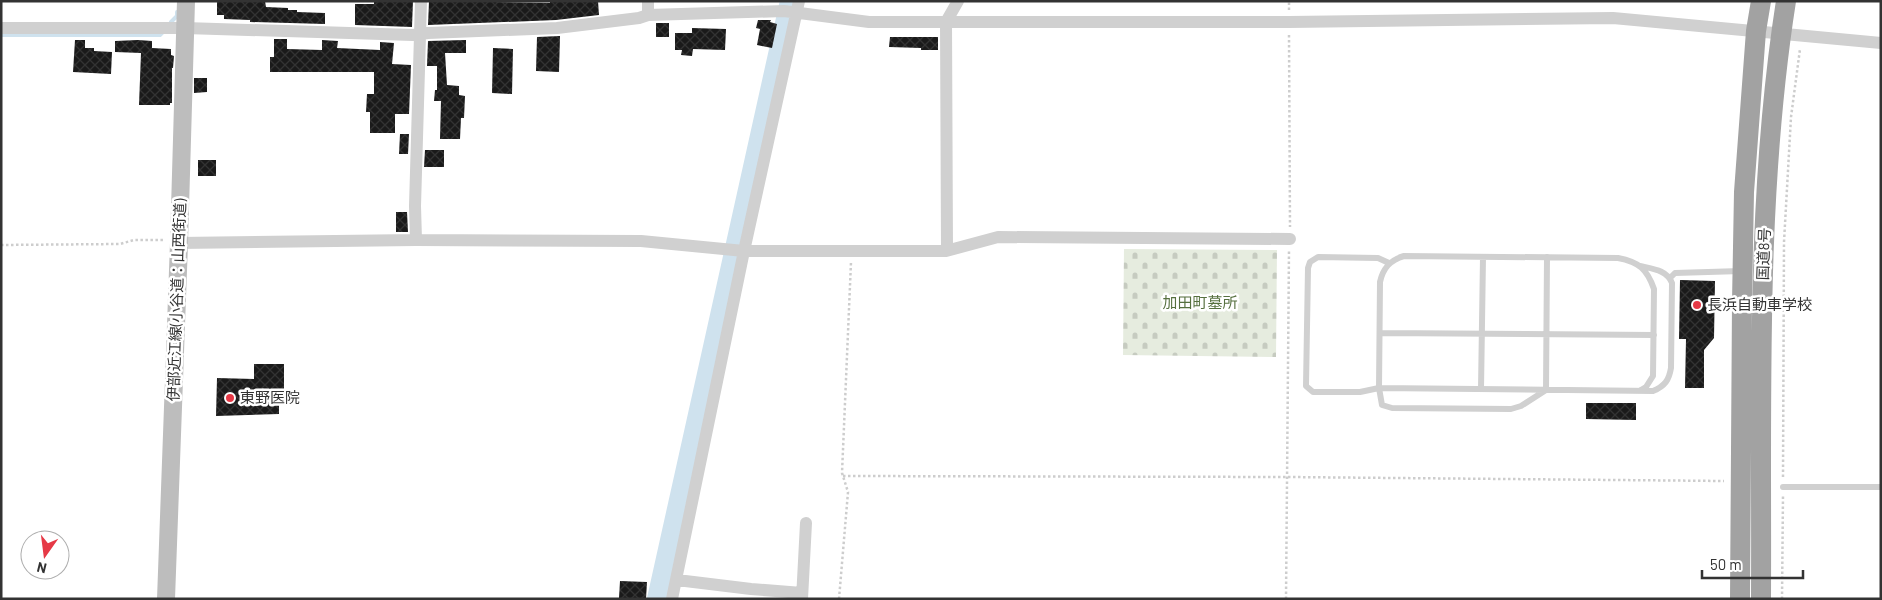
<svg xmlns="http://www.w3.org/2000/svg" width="1882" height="600" font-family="Barlow,'Noto Sans JP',sans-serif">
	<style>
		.cemetery { fill: url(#cemetery-stones) }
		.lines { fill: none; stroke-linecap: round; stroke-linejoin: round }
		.stream { stroke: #cfe2ee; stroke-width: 4 }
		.river { stroke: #cfe2ee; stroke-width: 24 }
		.building { fill: url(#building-cross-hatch) }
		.path { stroke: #cdcdcd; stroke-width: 2.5; stroke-dasharray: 2.5 2.5; stroke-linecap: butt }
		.service { stroke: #d0d0d0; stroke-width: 6 }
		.minor { stroke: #d0d0d0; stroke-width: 12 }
		.secondary { stroke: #bdbdbd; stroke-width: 18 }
		.trunk { stroke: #a2a2a2; stroke-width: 20 }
		.poi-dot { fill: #e63946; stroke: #fff; stroke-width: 2 }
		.labels { text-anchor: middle; stroke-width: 5; stroke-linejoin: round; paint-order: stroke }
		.street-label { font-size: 15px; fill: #333; stroke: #fff }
		.park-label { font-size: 15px; fill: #56703f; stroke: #fff }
		.poi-label { font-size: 15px; fill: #333; stroke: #fff; text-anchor: start }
	</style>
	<defs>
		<pattern id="cemetery-stones" width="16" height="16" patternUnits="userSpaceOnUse" patternTransform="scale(1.25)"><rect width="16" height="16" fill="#e6ecdf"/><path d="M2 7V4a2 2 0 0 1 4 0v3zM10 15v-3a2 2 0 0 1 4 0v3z" fill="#c6cbc0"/></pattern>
		<pattern id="building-cross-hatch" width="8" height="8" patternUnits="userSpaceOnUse" patternTransform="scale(1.25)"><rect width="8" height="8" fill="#1a1a1a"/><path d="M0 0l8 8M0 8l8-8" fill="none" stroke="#333"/></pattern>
	</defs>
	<rect width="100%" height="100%" fill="#fff"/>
	<path class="cemetery" d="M1124,249L1277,250L1276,357L1123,355Z"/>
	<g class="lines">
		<path class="stream" d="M171,22L177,16V12
			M1,35H160L163,32"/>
		<path class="river" d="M659,599L792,1"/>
	</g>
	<path class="building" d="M217,1H265L266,7L288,8V10H297V12L325,13V24L250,22V20L224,19V15H217Z
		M374,1H413L412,27L355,25V4H374Z
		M429,1L550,3V1H598L599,15L556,20L428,25Z
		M758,20H771L770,22L777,24L772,48L757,45L760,29L756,28Z
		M656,23H669V37H656Z
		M692,28L726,29L725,50L693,49L692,56L681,55L682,50H675V33H692Z
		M560,36L559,72L536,71L537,37Z
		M890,37H938V50H921V48L889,47Z
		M274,39H287V49L322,50V40L338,41L337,48L380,50V42L394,43L392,64L411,65L409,114H395V133H370V112H366L367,94H374V72H270V57H274Z
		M75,40H85V48H94V51L112,52L111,74L73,72Z
		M138,40L152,41V48L171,49V55L174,56L173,68H172V103H170V105H139L141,53L115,52V41Z
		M466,40V53H445L447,85L459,86V95L465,96L464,118H461L460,139H440L441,101H434L435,90H437V66H427L428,41Z
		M493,48L513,49L512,94L492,93Z
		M194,78H207V92L194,93Z
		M400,134H409L408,154H399Z
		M425,150H444V167H424Z
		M198,160H216V176H198Z
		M396,212H407L408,232H396Z
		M1680,280L1715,281L1714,338L1704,350V388H1685L1686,339H1679Z
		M254,364H284V398H279V414L216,416L217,378L254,379Z
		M1586,403H1636V420L1586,419Z
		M620,581L647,582L646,599L619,598Z"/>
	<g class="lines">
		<path class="path" d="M1289,10V1
			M1289,35L1290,227
			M1,245L120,244L134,240H163
			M843,476L1287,477L1724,481
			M1783,477L1784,242L1791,117L1800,49
			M839,599L848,492L842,473L851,262
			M1286,599L1289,250
			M1782,599L1783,495"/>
		<path class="service" d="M1389,263L1378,258L1318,257L1310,262L1308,268L1306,386L1313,392H1360L1379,388L1382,405L1392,408L1511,409L1521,406L1546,390L1547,257
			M1640,266C1653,269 1667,270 1672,283L1671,368C1669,380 1665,386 1653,391L1379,388L1380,282C1383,268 1390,260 1404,256L1618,258C1639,262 1647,269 1654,289L1653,376L1646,387L1641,390
			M1670,278L1675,273L1741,271
			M1380,333L1654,335
			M1481,389L1483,257
			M1783,487H1881"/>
		<path class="minor" d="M648,15V1
			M946,22L947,250
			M946,22L958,1
			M1,28H185L413,35L428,33L557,28L639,18L648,15L784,11L869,22H1289L1613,18L1881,43
			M416,240L415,206L421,1
			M179,243L416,240L641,241L744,251H946L998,237L1290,239
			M677,580L751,589L802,593
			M672,599L744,251L799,1
			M802,599L806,523"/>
		<path class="secondary" d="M166,599L179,243L186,1"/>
		<path class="trunk" d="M1740,599L1742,302L1744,192L1756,31L1761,1
			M1761,599C1762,400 1755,199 1786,1"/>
	</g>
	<g class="poi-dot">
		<circle cx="1697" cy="305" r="5"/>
		<circle cx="230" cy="398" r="5"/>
	</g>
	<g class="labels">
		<g class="street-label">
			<text transform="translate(1764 254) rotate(-88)" y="5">国道8号</text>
			<text transform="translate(177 300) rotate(-88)" y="5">伊部近江線(小谷道：山西街道)</text>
		</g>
		<g class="park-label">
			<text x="1200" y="308">加田町墓所</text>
		</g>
		<g class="poi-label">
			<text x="1707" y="310">長浜自動車学校</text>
			<text x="240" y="403">東野医院</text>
		</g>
	</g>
	<rect width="1882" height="600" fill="none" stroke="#333333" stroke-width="5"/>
	<g transform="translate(45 555) rotate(194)"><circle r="24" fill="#ffffff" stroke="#adadad"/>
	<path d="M0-4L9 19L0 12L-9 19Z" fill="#e63946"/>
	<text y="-8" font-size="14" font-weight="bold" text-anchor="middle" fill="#333333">N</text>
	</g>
	<path d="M1702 570v8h101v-8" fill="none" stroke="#333333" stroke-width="2.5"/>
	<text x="1710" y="570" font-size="15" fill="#333333" stroke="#ffffff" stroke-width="4" paint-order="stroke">50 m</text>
</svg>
